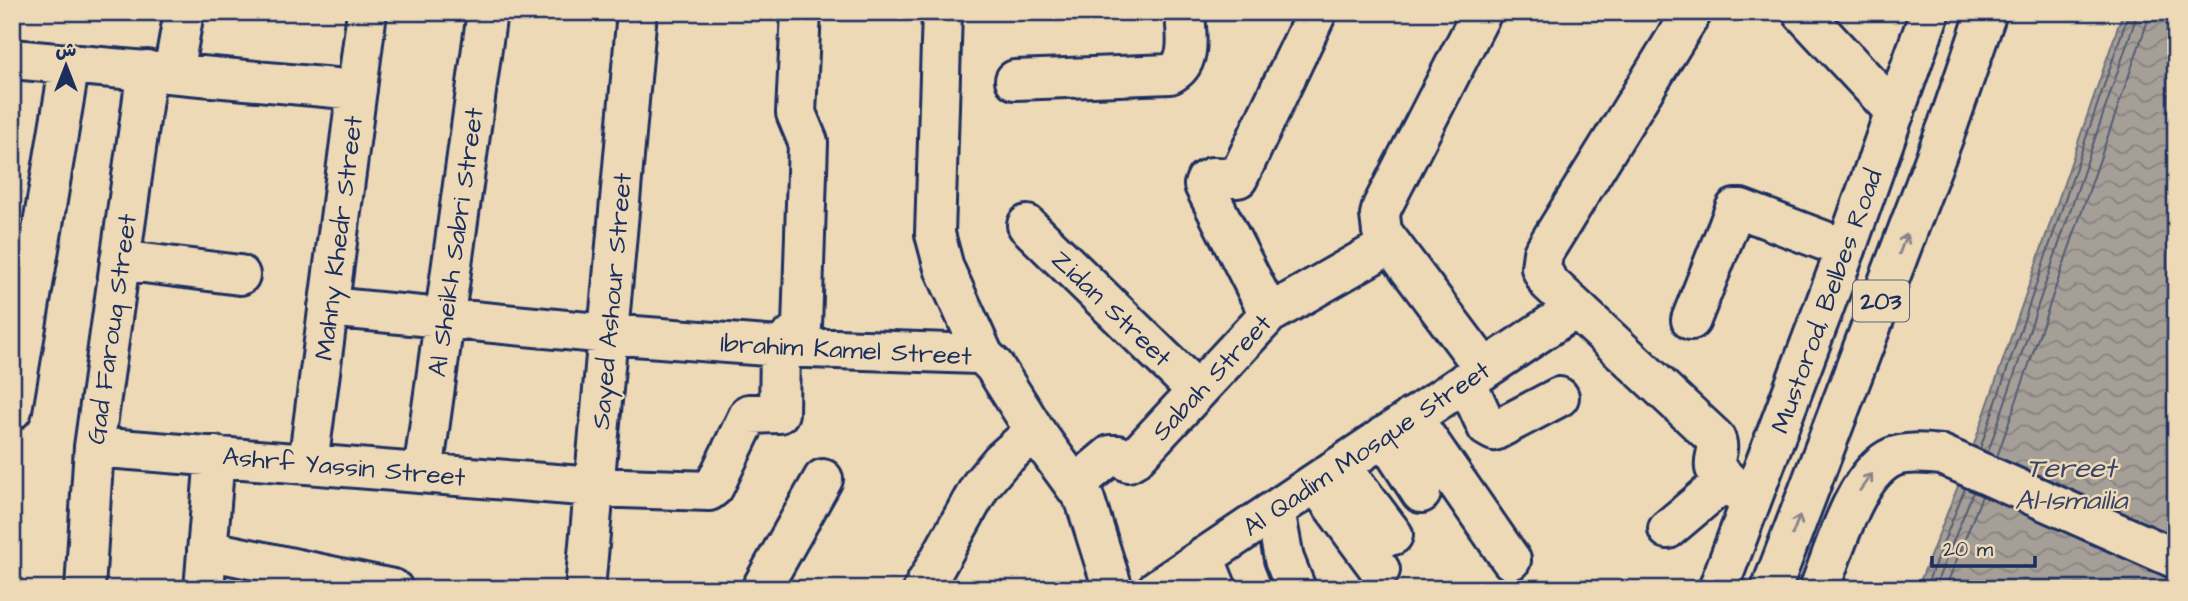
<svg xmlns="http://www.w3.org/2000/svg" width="2188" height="601" font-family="'Architects Daughter','Playpen Sans Arabic',sans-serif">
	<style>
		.water { fill: url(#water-waves); stroke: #6e7281; stroke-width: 2 }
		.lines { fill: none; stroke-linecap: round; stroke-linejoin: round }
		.shore { stroke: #535c75; stroke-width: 2 }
		.street-casing { stroke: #1b2f5e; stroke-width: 44 }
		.primary-casing { stroke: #1b2f5e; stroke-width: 44 }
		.street { stroke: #eed9b7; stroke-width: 38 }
		.primary { stroke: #eed9b7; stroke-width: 38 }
		.oneway { stroke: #84848a }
		.labels { text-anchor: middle; stroke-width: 5; stroke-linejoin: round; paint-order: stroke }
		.shield { fill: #eed9b7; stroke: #5a6279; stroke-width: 2 }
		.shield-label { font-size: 24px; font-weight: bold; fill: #1b2f5e }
		.street-label { font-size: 26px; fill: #1b2f5e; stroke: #eed9b7 }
		.water-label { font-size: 28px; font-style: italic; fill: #37456a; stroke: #eed9b7 }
	</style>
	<defs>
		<pattern id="water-waves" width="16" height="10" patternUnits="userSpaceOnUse" patternTransform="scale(1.75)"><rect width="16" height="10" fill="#a69f98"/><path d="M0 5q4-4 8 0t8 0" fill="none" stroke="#86827f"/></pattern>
	</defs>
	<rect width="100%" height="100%" fill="#eed9b7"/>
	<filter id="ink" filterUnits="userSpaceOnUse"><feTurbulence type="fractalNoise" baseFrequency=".0143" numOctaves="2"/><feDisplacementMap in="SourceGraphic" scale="14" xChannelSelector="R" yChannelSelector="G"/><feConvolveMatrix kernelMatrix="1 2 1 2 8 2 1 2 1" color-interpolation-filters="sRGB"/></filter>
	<g filter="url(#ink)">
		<path class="water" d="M2123,12H2176V589H1917L1970,456Z"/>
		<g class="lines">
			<path class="shore" d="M1980,449L2129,12
				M1988,452L2138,12
				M1997,457L2147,23L2149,12
				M1925,589L1965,488
				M1934,589L1973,492
				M1945,589L1982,496"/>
			<defs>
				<path id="street" d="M942,12L935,234L944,268L984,356
					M1482,12L1382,207L1380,215L1382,232L1484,368
					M1692,12L1543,253L1541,268L1548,282L1715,438C1721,450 1713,456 1715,468L1750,503
					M1802,12L1895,112
					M12,59L357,90
					M173,73L184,12
					M1015,80L1170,74C1193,63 1186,34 1185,12
					M1027,225L1197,391
					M120,260L240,275
					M328,307L608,334L780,347L977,354L984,356L994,366L1035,431L1085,500L1113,589
					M1269,314L1204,185L1206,180L1212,177L1238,178L1317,12
					M1691,320L1735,209H1741L1846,249
					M1466,381L1487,427L1494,431L1559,397
					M12,410L70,63
					M1412,417L1511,560
					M1384,436L1421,493
					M94,447L594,487L709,491L714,487L749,414L779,413L780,347L802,327L808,142L796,113L801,12
					M308,464L367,12
					M1341,466L1393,535
					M423,473L487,12
					M1316,483L1380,570
					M1075,485L1111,455H1118L1128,462L1135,458L1269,314L1391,244
					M1275,510L1284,559L1296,589
					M1668,529L1726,480
					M207,550L393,589
					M1204,557L1217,589
					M85,589L94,447L147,70
					M204,589L215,456
					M585,589L637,12
					M761,589L823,479
					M923,589L981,485L1001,461L1035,431
					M1157,589L1576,308"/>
				<path id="primary" d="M1718,589L1846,249L1930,12
					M1771,589L1948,125L1987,12
					M1819,589C1834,552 1855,473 1893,457C1908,451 1927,454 1942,455L2176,559"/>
			</defs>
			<use href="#street" class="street-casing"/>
			<use href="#primary" class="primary-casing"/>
			<use href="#street" class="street"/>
			<use href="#primary" class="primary"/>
		</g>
		<defs><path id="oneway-shaft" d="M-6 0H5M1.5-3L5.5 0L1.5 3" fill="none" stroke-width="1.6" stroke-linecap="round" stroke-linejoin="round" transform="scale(1.75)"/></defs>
		<g class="oneway">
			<use href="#oneway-shaft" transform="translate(1903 244) rotate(-69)"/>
			<use href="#oneway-shaft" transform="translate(1866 482) rotate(-54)"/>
			<use href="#oneway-shaft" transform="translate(1796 525) rotate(-69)"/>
		</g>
	</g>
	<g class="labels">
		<rect class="shield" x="1853" y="280.5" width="56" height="41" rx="5"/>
		<g class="shield-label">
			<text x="1881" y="309">203</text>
		</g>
		<g class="street-label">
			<text transform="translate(338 238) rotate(-83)" y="9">Mahny Khedr Street</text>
			<text transform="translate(455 242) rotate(-82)" y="9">Al Sheikh Sabri Street</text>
			<text transform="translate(611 301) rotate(-85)" y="9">Sayed Ashour Street</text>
			<text transform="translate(1826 301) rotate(-70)" y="9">Mustorod, Belbes Road</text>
			<text transform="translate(1112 308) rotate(44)" y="9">Zidan Street</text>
			<text transform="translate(111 329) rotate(-82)" y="9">Gad Farouq Street</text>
			<text transform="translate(846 349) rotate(3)" y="9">Ibrahim Kamel Street</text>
			<text transform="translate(1211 377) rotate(-47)" y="9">Sabah Street</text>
			<text transform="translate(1366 448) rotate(-34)" y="9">Al Qadim Mosque Street</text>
			<text transform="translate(344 466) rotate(5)" y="9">Ashrf Yassin Street</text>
		</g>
		<g class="water-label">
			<text x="2071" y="477">Tereet<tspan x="2071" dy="32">Al-Ismailia</tspan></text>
		</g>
	</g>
	<rect width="2188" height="601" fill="none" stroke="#eed9b7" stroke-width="42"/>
	<rect x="21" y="21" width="2146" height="559" fill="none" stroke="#1b2f5e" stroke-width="2.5" filter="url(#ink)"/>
	<g transform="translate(66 66)" stroke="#eed9b7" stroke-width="5" paint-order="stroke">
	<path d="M0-5L12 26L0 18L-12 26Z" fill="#1b2f5e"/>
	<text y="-10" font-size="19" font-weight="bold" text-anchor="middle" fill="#1b2f5e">ش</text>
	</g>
	<path d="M1932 556v10h103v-10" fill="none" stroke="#1b2f5e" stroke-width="3.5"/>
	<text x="1943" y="556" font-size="21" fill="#1b2f5e" stroke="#eed9b7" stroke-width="5" paint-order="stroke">20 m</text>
</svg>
